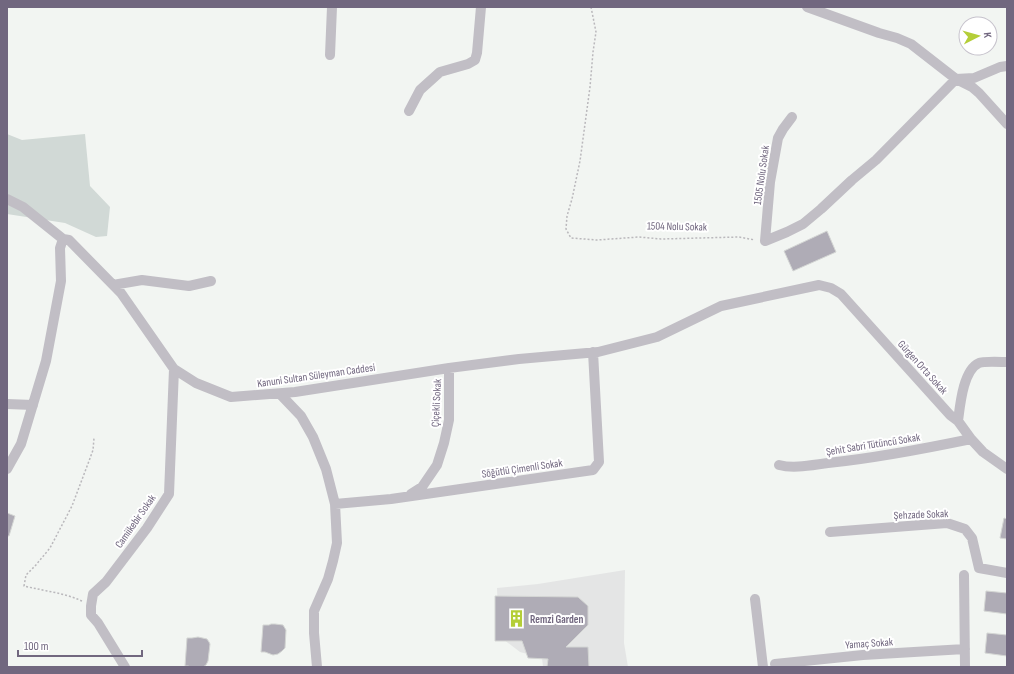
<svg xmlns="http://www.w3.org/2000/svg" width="1014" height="674" font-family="'Sofia Sans Condensed',sans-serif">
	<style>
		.built { fill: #e4e5e5 }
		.green { fill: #d1d9d6 }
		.building { fill: #afacb6; stroke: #d4d6d4 }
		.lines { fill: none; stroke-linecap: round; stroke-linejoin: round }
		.path { stroke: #bab8bc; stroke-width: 1.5; stroke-dasharray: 2 2; stroke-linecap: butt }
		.minor { stroke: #c1bec5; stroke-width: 10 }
		.labels { text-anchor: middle; stroke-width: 4; stroke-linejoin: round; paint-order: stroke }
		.street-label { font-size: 11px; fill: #71677f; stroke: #fff }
		.poi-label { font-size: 11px; font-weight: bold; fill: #71677f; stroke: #fff; text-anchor: start }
	</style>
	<rect width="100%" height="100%" fill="#f2f5f2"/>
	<path class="built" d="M625,570L624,643L628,667H543L542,658L520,652L499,636L497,588L538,584Z"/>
	<path class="green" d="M7,134L22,140L85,134L90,186L110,207L107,236L96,237L65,223L7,214Z"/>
	<path class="building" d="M827,231L836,252L793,271L784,251Z
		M7,513L15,516L9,536H7Z
		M1004,518L1007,519V539L1000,538Z
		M986,591L1007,593V614L984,611Z
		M495,596L578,597L588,606V625L566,647H588L589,667H547L548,659L528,658L522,641H495Z
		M271,624H275L283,625L286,630L285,648L282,651L278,654L273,655L265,652H261L263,625H269Z
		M987,633L1007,635V656L985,653Z
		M198,637L207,639L209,642L210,644L208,661L206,665L203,667H191L188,666H185L187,638H192Z"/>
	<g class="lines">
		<path class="path" d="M591,7L596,32L593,52L590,87L580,161L572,199L567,216L566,229L571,238L597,240L639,237L661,239L739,237L755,240
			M82,601C71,596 59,593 47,591C39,589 32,588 24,586L26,575L35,566L50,548L72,506L89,461L93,450L94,438"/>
		<path class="minor" d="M807,7L879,33L897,38L911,44L956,79L974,78L1000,67L1007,66
			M330,55L332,7
			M409,111L420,90L440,72L468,64L475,60L477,53L481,7
			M792,117L783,129L778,138L770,182L765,241L787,232L803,224L821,209L852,180L876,160L956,79L972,87L979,93L1007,124
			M7,199L23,207L63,239
			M113,285L142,280L189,286L211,281
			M280,394L301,416L313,437L326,469L335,504L337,543L333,561L328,579L314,611V633L317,667
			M7,404L33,405
			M958,421C960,406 963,370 979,363C983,361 1001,362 1007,362
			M779,465C794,469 812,465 828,463C876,458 923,449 971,439
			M7,469L21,444L46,361L61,281L60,248L63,239L69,240L121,293L174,369L196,383L231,397L295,392L449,368L519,359L598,352L657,337L721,306L819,285L831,288L841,294L950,415L958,421L971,439L983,452L1007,469
			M411,494L422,487L437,465L444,443L449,420V368
			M335,504L391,499L593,470L599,462L593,352
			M830,532L947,523L965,529L972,538L979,568L1007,573
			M964,575L965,667
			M755,599L763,667
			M775,664L863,655L965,649
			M125,667L98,623L91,615V606L93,594L106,582L147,528L169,494L174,369"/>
	</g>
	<defs>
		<symbol id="building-bare" viewBox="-9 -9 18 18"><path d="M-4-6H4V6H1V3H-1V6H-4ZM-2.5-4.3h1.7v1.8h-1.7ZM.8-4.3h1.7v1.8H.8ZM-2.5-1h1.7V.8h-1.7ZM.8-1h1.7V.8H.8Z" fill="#b4ce38" stroke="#fff" stroke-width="2.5" paint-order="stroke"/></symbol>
	</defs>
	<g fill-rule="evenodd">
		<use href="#building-bare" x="504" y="606" width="25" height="25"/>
	</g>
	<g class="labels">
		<g class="street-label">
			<text transform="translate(761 175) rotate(-82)" y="4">1505 Nolu Sokak</text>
			<text transform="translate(677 226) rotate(1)" y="4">1504 Nolu Sokak</text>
			<text transform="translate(923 367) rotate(48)" y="4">Gürgen Orta Sokak</text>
			<text transform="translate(316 375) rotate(-8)" y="4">Kanuni Sultan Süleyman Caddesi</text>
			<text transform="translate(436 403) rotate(-87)" y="4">Çiçekli Sokak</text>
			<text transform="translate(873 444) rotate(-9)" y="4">Şehit Sabri Tütüncü Sokak</text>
			<text transform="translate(522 468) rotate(-8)" y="4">Söğütlü Çimenli Sokak</text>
			<text transform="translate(921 514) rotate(-2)" y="4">Şehzade Sokak</text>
			<text transform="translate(135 521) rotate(-55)" y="4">Camiikebir Sokak</text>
			<text transform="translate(869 643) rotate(-4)" y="4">Yamaç Sokak</text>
		</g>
		<g class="poi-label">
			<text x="530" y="623">Remzi Garden</text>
		</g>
	</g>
	<rect width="1014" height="674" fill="none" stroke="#71677f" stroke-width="16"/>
	<g transform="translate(978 36) rotate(84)"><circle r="19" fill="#ffffff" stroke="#c6c2cc"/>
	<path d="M0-3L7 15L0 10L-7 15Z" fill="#b4ce38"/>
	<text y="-6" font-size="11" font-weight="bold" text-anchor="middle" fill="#71677f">K</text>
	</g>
	<path d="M18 650v6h124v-6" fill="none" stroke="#71677f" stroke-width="2"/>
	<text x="24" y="650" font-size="12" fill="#71677f" stroke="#ffffff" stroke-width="3" paint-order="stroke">100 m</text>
</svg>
